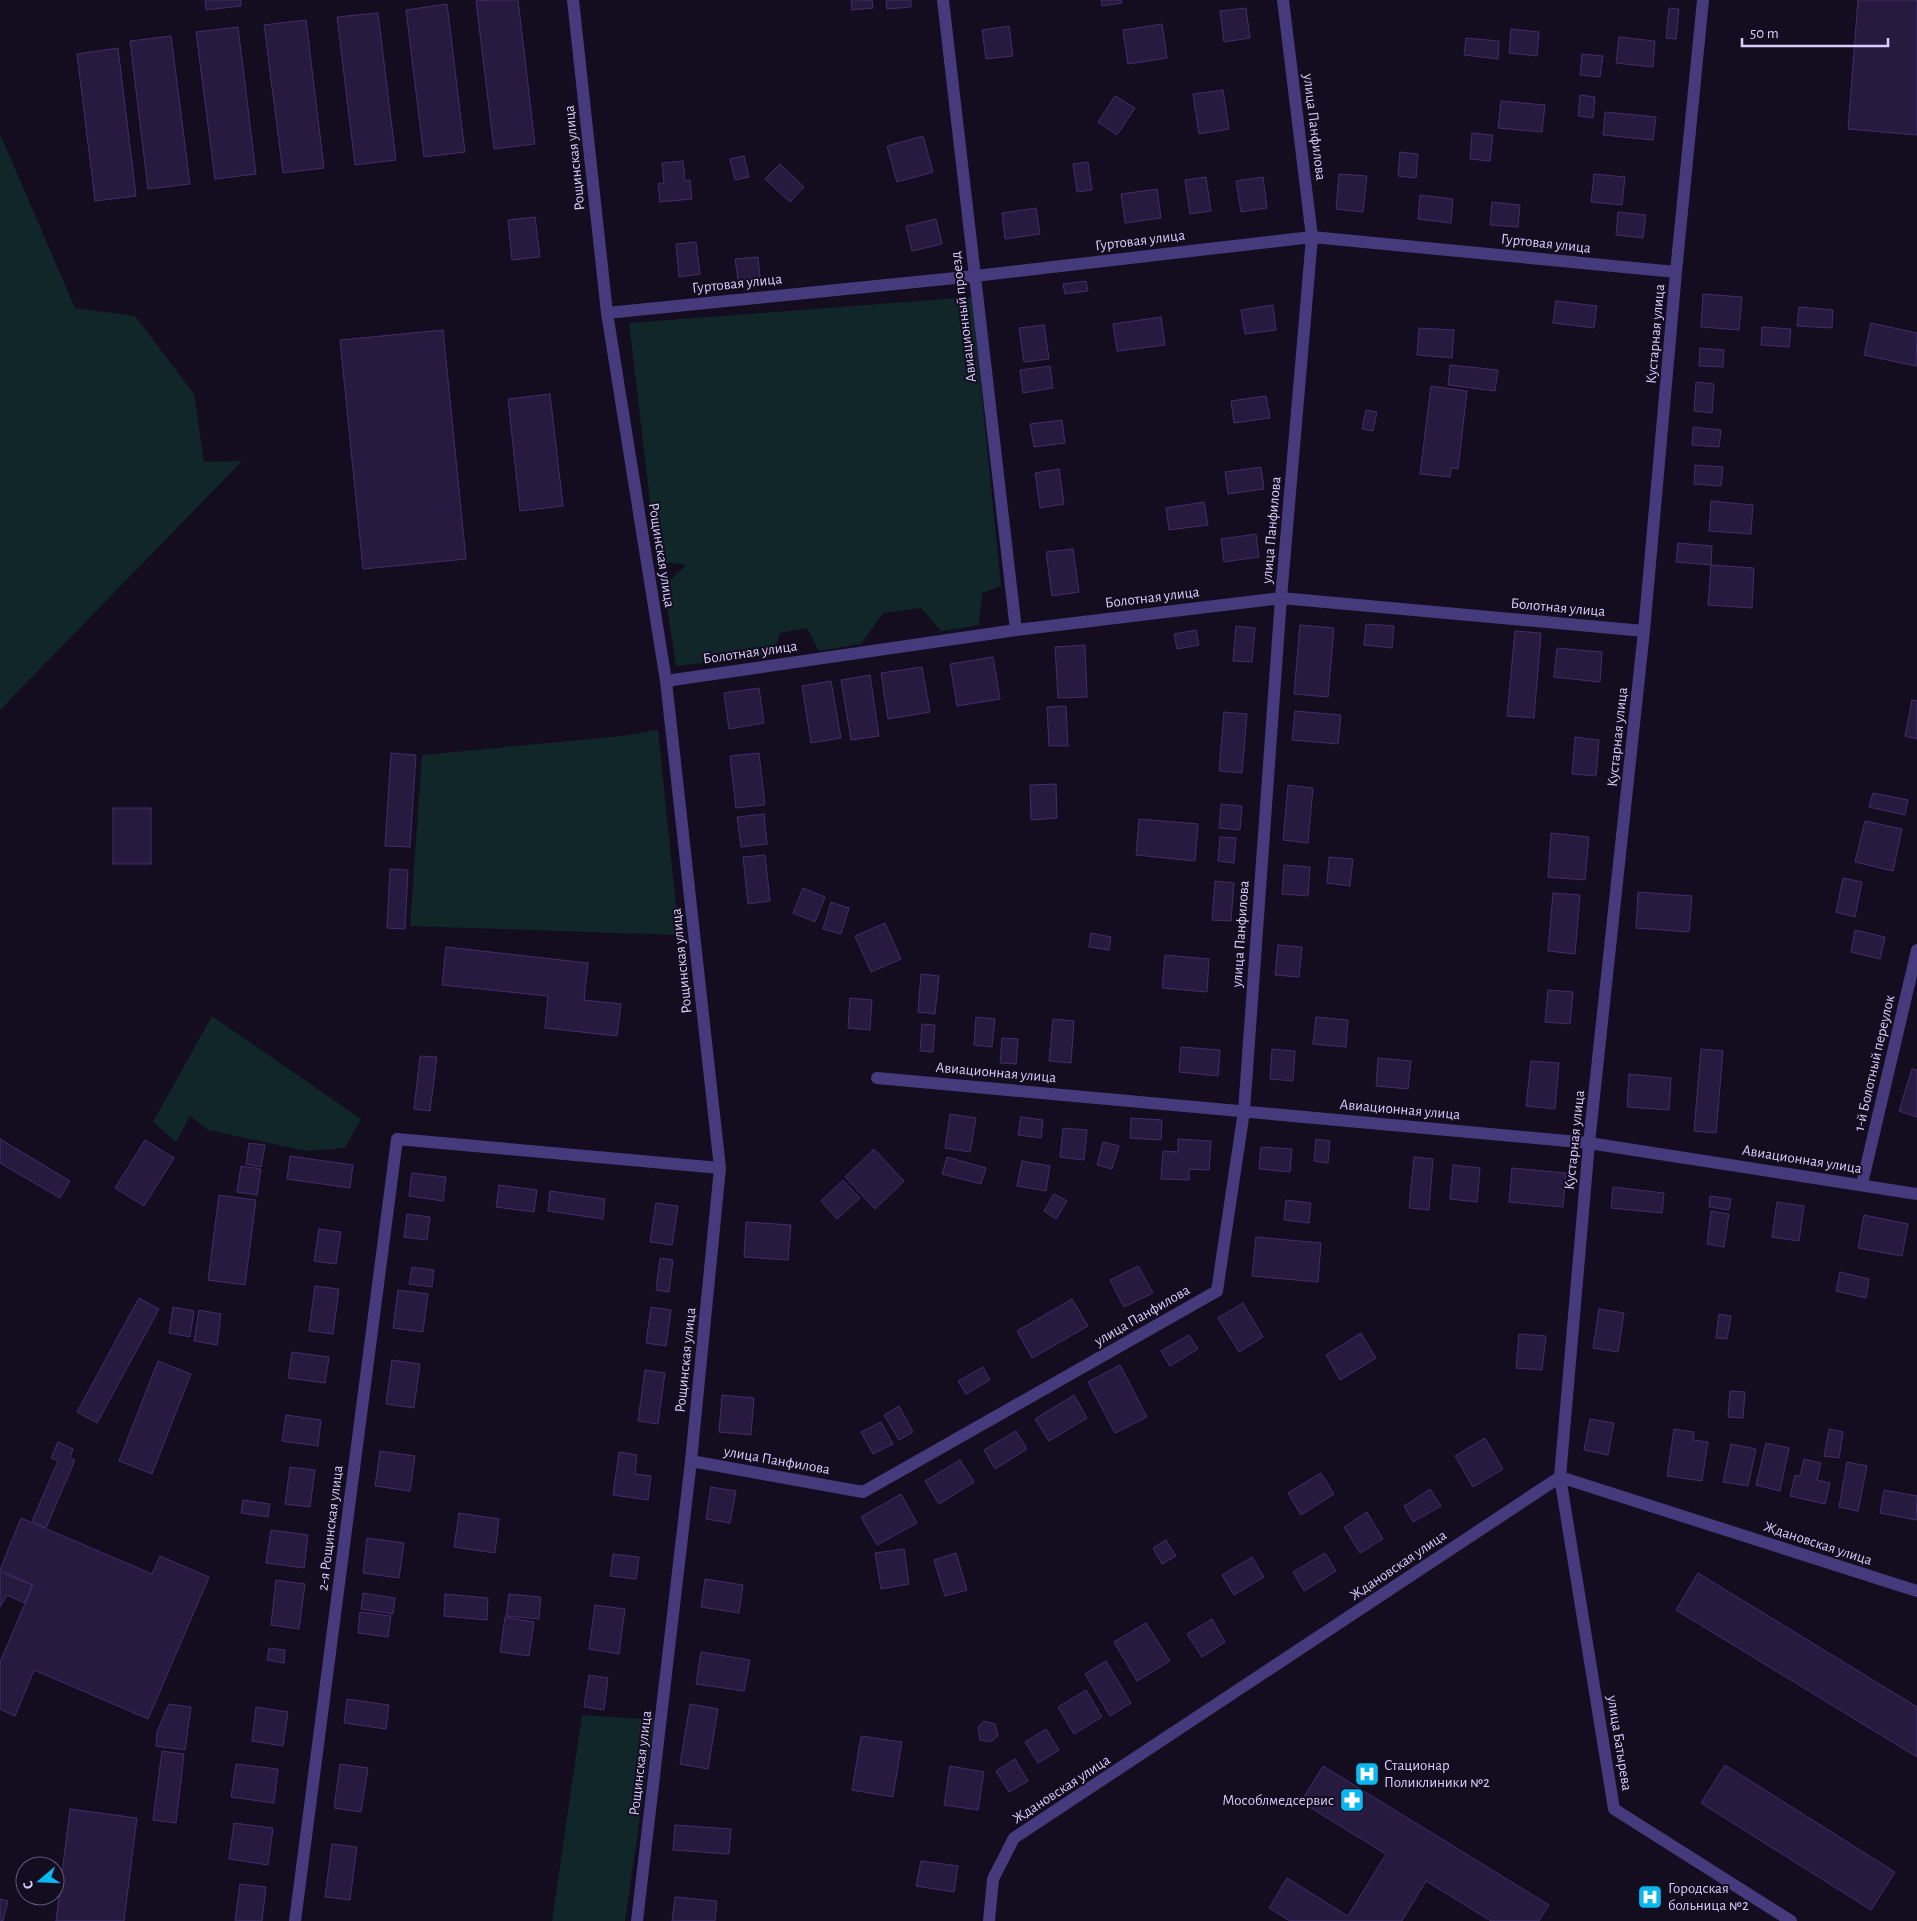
<svg xmlns="http://www.w3.org/2000/svg" width="1917" height="1921" font-family="'Alegreya Sans',sans-serif">
	<style>
		.green { fill: #102629 }
		.building { fill: #271a3f; stroke: #412d6a }
		.lines { fill: none; stroke-linecap: round; stroke-linejoin: round }
		.street { stroke: #453a7c; stroke-width: 12 }
		.labels { text-anchor: middle; stroke-width: 4; stroke-linejoin: round; paint-order: stroke }
		.street-label { font-size: 15px; fill: #d9cdfd; stroke: #130d1f }
		.poi-label { font-size: 15px; fill: #d9cdfd; stroke: #130d1f; text-anchor: start }
	</style>
	<rect width="100%" height="100%" fill="#130d1f"/>
	<path class="green" d="M0,134L75,308L135,316L194,394L204,462L242,461L0,710Z
		M972,297L1001,586L982,593L979,625L941,631L921,608L883,613L861,644L819,651L807,628L780,633L773,655L676,666L664,586L686,565L657,561L629,323Z
		M658,730L679,935L410,926L422,755L622,736Z
		M212,1016L361,1119L345,1148L306,1151L208,1130L190,1116L176,1142L153,1122Z
		M582,1715L673,1721L654,1722L625,1921H552Z"/>
	<path class="building" d="M205,0H241V6L206,10Z
		M488,0H518L535,144L494,149L476,1Z
		M851,0H872L873,8L852,10Z
		M886,0H911V7L887,9Z
		M1101,0H1121L1122,3L1102,6Z
		M1858,0H1917V135L1848,129Z
		M447,4L465,152L424,157L406,10Z
		M1246,8L1250,38L1224,42L1220,11Z
		M1669,8L1679,9L1676,39L1666,38Z
		M378,13L396,160L355,165L337,17Z
		M306,20L324,168L283,173L264,25Z
		M1162,24L1167,58L1128,64L1123,30Z
		M1009,26L1013,56L986,59L982,30Z
		M238,27L256,174L215,179L196,32Z
		M1511,29L1539,32L1537,56L1509,53Z
		M171,36L190,184L148,189L130,41Z
		M1619,37L1655,41L1653,67L1616,63Z
		M1466,38L1499,41L1498,59L1464,55Z
		M118,48L136,196L95,201L77,54Z
		M1582,54L1603,56L1600,77L1580,75Z
		M1223,90L1229,129L1199,134L1193,94Z
		M1580,95L1595,97L1593,118L1578,116Z
		M1115,96L1135,108L1117,135L1098,122Z
		M1501,101L1545,105L1542,132L1498,128Z
		M1605,112L1656,117L1653,140L1603,135Z
		M1472,133L1493,135L1490,161L1470,159Z
		M923,136L933,172L897,182L887,146Z
		M1400,152L1418,154L1416,178L1398,176Z
		M744,156L749,177L735,180L730,159Z
		M683,161L685,181L690,180L692,199L660,202L658,184L664,183L662,163Z
		M1088,162L1092,190L1077,192L1073,164Z
		M780,164L804,187L790,202L765,179Z
		M1339,174L1367,176L1363,212L1336,209Z
		M1594,174L1625,177L1622,205L1591,202Z
		M1206,177L1211,211L1190,214L1185,180Z
		M1263,177L1267,208L1241,212L1236,181Z
		M1157,189L1161,218L1125,223L1121,194Z
		M1420,195L1453,199L1451,223L1418,219Z
		M1492,202L1520,205L1518,227L1490,225Z
		M1036,208L1040,234L1005,239L1002,213Z
		M1618,212L1646,215L1643,238L1616,235Z
		M535,217L540,257L512,260L508,220Z
		M936,219L942,244L912,251L906,226Z
		M696,242L700,274L679,277L676,244Z
		M758,257L760,277L738,280L735,259Z
		M1086,281L1088,291L1065,294L1063,284Z
		M1703,294L1742,297L1739,330L1701,327Z
		M1556,301L1597,306L1594,328L1553,323Z
		M1273,305L1276,330L1245,334L1241,310Z
		M1799,307L1833,310L1832,328L1797,326Z
		M1161,317L1165,345L1117,351L1113,324Z
		M1871,323L1917,333L1916,366L1864,355Z
		M1044,325L1049,359L1024,362L1019,328Z
		M1762,327L1791,329L1789,347L1761,345Z
		M1419,328L1454,330L1452,358L1417,355Z
		M443,330L466,559L363,569L340,340Z
		M1700,348L1724,350L1723,367L1699,366Z
		M1450,365L1498,370L1495,391L1448,385Z
		M1050,366L1053,388L1023,393L1020,370Z
		M1696,382L1714,384L1712,413L1694,411Z
		M1431,386L1467,391L1458,469L1451,468L1450,477L1420,474Z
		M550,394L563,506L520,511L508,399Z
		M1266,396L1270,418L1234,423L1231,401Z
		M1366,410L1377,412L1373,431L1362,429Z
		M1062,420L1065,443L1034,447L1030,424Z
		M1693,427L1721,430L1719,447L1692,445Z
		M1695,465L1723,467L1721,486L1694,484Z
		M1261,467L1264,489L1228,494L1225,472Z
		M1059,469L1064,504L1040,508L1035,473Z
		M1711,501L1753,505L1751,534L1709,531Z
		M1204,502L1208,525L1169,530L1166,508Z
		M1256,534L1259,557L1224,562L1221,539Z
		M1678,543L1712,546L1711,565L1676,562Z
		M1073,549L1079,592L1052,596L1046,552Z
		M1711,565L1754,568L1752,608L1708,605Z
		M1366,624L1394,626L1392,648L1364,645Z
		M1300,625L1334,628L1328,697L1294,694Z
		M1236,626L1255,628L1252,662L1233,661Z
		M1196,630L1199,645L1177,649L1174,634Z
		M1515,631L1541,633L1534,718L1507,716Z
		M1085,645L1087,697L1058,698L1055,647Z
		M1557,648L1602,652L1600,682L1554,677Z
		M993,657L1000,699L957,706L950,664Z
		M922,667L930,712L888,719L881,673Z
		M870,675L879,736L851,740L841,680Z
		M831,681L841,738L811,743L802,686Z
		M759,688L764,723L729,729L724,693Z
		M1912,700L1917,701V739L1905,736Z
		M1066,706L1068,746H1049L1047,707Z
		M1295,711L1341,715L1338,744L1292,740Z
		M1224,712L1247,714L1242,773L1219,771Z
		M1575,737L1599,740L1596,776L1572,774Z
		M391,753L416,755L410,847L385,846Z
		M759,753L765,805L736,808L730,756Z
		M1056,784L1057,818L1031,820L1030,785Z
		M1288,785L1313,788L1308,843L1283,840Z
		M1873,793L1908,800L1905,815L1869,807Z
		M1221,804L1242,806L1240,830L1219,828Z
		M113,808H151V864H113Z
		M764,814L767,844L741,847L737,817Z
		M1139,819L1198,824L1195,861L1136,855Z
		M1865,821L1902,829L1893,871L1855,862Z
		M1551,833L1589,837L1585,880L1548,877Z
		M1220,837L1236,838L1234,863L1218,861Z
		M765,855L770,901L748,904L743,857Z
		M1329,857L1353,859L1350,886L1327,883Z
		M1284,865L1310,867L1308,896L1282,894Z
		M390,869L408,870L405,929L387,928Z
		M1843,878L1862,882L1855,917L1836,912Z
		M1215,881L1234,883L1231,921L1212,920Z
		M803,888L825,897L815,922L793,913Z
		M1638,892L1692,896L1689,932L1636,928Z
		M1553,893L1580,895L1575,954L1548,951Z
		M831,902L849,908L841,934L823,929Z
		M885,923L901,959L871,972L855,936Z
		M1855,930L1885,937L1880,959L1851,952Z
		M1091,933L1111,937L1109,950L1089,947Z
		M1278,945L1302,947L1299,977L1275,975Z
		M446,947L588,963L584,1000L621,1004L617,1036L545,1028L548,996L442,985Z
		M1165,955L1209,959L1207,992L1162,988Z
		M921,974L939,976L935,1014L918,1012Z
		M1548,990L1573,992L1570,1024L1545,1022Z
		M850,998L872,1000L870,1030L848,1028Z
		M976,1017L995,1019L992,1047L974,1045Z
		M1316,1017L1348,1020L1346,1047L1313,1044Z
		M1053,1019L1074,1021L1071,1063L1049,1061Z
		M922,1024L935,1025L933,1052L920,1051Z
		M1002,1038L1018,1039L1016,1064L1000,1063Z
		M1181,1047L1220,1050L1218,1076L1179,1072Z
		M1272,1049L1295,1051L1293,1081L1270,1079Z
		M1701,1049L1723,1051L1716,1133L1694,1131Z
		M420,1056L437,1057L430,1111L414,1109Z
		M1378,1058L1411,1061L1408,1089L1376,1086Z
		M1531,1061L1559,1063L1555,1109L1526,1106Z
		M1912,1069L1917,1070V1117L1899,1111Z
		M1629,1074L1671,1078L1669,1110L1627,1107Z
		M950,1114L976,1118L970,1152L945,1148Z
		M1021,1117L1043,1120L1041,1138L1018,1135Z
		M1131,1118L1162,1120L1161,1140L1130,1138Z
		M1063,1128L1087,1130L1084,1160L1060,1157Z
		M0,1139L70,1181L60,1198L0,1163Z
		M1178,1139L1211,1141L1209,1170L1189,1169V1180L1161,1179L1163,1151L1178,1152Z
		M1316,1139L1330,1141L1328,1163L1314,1161Z
		M145,1140L174,1158L144,1206L115,1188Z
		M1103,1142L1119,1146L1112,1169L1097,1165Z
		M249,1143L265,1145L261,1167L246,1164Z
		M1261,1147L1292,1149L1290,1172L1259,1169Z
		M874,1149L904,1181L875,1209L845,1177Z
		M290,1156L353,1165L350,1188L287,1179Z
		M947,1157L986,1168L981,1184L942,1174Z
		M1414,1157L1433,1159L1429,1210L1409,1208Z
		M1022,1161L1050,1166L1046,1191L1017,1186Z
		M1453,1165L1480,1168L1477,1202L1450,1199Z
		M241,1166L261,1169L257,1195L237,1192Z
		M1512,1168L1566,1173L1563,1207L1509,1202Z
		M412,1173L446,1177L443,1201L409,1196Z
		M843,1180L860,1198L837,1219L821,1201Z
		M499,1185L537,1190L534,1212L496,1207Z
		M1613,1187L1664,1193L1662,1213L1611,1208Z
		M550,1191L605,1199L603,1219L548,1211Z
		M1054,1194L1067,1201L1056,1219L1044,1211Z
		M219,1195L256,1200L245,1285L208,1280Z
		M1710,1196L1731,1199L1729,1210L1709,1207Z
		M1286,1200L1311,1203L1309,1223L1284,1220Z
		M1777,1202L1804,1206L1799,1241L1772,1237Z
		M656,1203L678,1206L672,1245L650,1242Z
		M1711,1211L1729,1214L1724,1247L1707,1244Z
		M407,1214L430,1217L427,1240L404,1237Z
		M1864,1215L1908,1224L1902,1256L1858,1248Z
		M746,1222L791,1225L788,1260L744,1257Z
		M319,1229L341,1232L336,1264L314,1261Z
		M1256,1237L1321,1243L1318,1282L1252,1276Z
		M660,1258L673,1260L669,1292L656,1290Z
		M1138,1266L1153,1293L1124,1307L1110,1280Z
		M412,1267L434,1270L432,1287L409,1284Z
		M1840,1272L1869,1279L1866,1298L1836,1291Z
		M315,1286L339,1289L333,1334L309,1331Z
		M398,1290L428,1294L423,1332L393,1328Z
		M139,1298L159,1309L97,1423L77,1412Z
		M1072,1299L1088,1326L1032,1358L1017,1331Z
		M1243,1303L1263,1337L1239,1352L1218,1318Z
		M173,1307L194,1311L190,1337L169,1333Z
		M651,1307L671,1310L666,1346L646,1343Z
		M1599,1309L1624,1313L1618,1352L1593,1348Z
		M199,1310L221,1314L217,1345L194,1341Z
		M1719,1314L1731,1316L1727,1339L1716,1338Z
		M1361,1333L1376,1358L1340,1380L1326,1355Z
		M1519,1334L1546,1336L1542,1370L1516,1368Z
		M1189,1335L1198,1349L1170,1366L1161,1351Z
		M292,1352L329,1357L325,1383L288,1378Z
		M392,1360L420,1364L414,1408L386,1404Z
		M158,1361L191,1374L152,1474L119,1461Z
		M1120,1365L1147,1417L1115,1433L1088,1382Z
		M983,1367L990,1380L966,1394L958,1381Z
		M645,1370L665,1373L658,1424L638,1421Z
		M1730,1391L1745,1392L1743,1418L1728,1417Z
		M722,1395L754,1398L751,1435L719,1432Z
		M1074,1395L1087,1418L1049,1441L1035,1419Z
		M899,1406L913,1432L899,1440L884,1415Z
		M286,1415L321,1420L318,1446L282,1441Z
		M1590,1419L1614,1423L1608,1455L1584,1450Z
		M881,1422L893,1444L873,1454L861,1432Z
		M1674,1429L1694,1432L1693,1440L1708,1442L1702,1481L1667,1476Z
		M1829,1429L1843,1432L1839,1458L1824,1456Z
		M1016,1431L1027,1449L995,1469L984,1450Z
		M1485,1438L1503,1469L1473,1487L1455,1456Z
		M58,1442L73,1449L70,1458L75,1460L46,1528L32,1521L58,1461L51,1458Z
		M1766,1443L1789,1448L1780,1491L1756,1485Z
		M1731,1444L1756,1449L1748,1486L1723,1482Z
		M380,1451L415,1456L410,1491L375,1486Z
		M619,1452L637,1455L635,1474L651,1476L648,1500L613,1495Z
		M1804,1459L1821,1463L1817,1480L1830,1483L1825,1504L1790,1496L1795,1475L1800,1476Z
		M960,1460L974,1482L939,1504L925,1481Z
		M1847,1462L1867,1466L1858,1511L1839,1507Z
		M290,1467L315,1470L310,1507L285,1504Z
		M1321,1473L1334,1494L1301,1515L1288,1493Z
		M711,1487L736,1491L730,1523L706,1519Z
		M1430,1489L1441,1506L1413,1522L1404,1506Z
		M1884,1490L1917,1496L1916,1520L1880,1513Z
		M901,1494L917,1523L877,1545L861,1517Z
		M243,1500L270,1504L268,1517L241,1513Z
		M1367,1512L1383,1539L1360,1553L1344,1527Z
		M459,1513L499,1519L495,1553L454,1547Z
		M21,1518L152,1574L160,1556L209,1577L148,1719L34,1670L15,1716L0,1709V1662L33,1585L0,1570Z
		M271,1530L308,1535L304,1568L266,1563Z
		M367,1538L404,1543L399,1578L363,1573Z
		M1166,1540L1176,1556L1162,1564L1153,1548Z
		M904,1549L909,1584L881,1589L875,1553Z
		M956,1553L967,1590L945,1596L934,1560Z
		M1325,1553L1336,1571L1304,1591L1293,1572Z
		M613,1554L639,1557L636,1579L610,1576Z
		M1252,1557L1264,1577L1234,1595L1222,1575Z
		M0,1572L32,1585L24,1603L7,1595L0,1607Z
		M1698,1573L1917,1707V1757L1676,1610Z
		M705,1579L743,1585L739,1613L701,1607Z
		M276,1580L305,1584L299,1629L271,1625Z
		M363,1593L395,1598L393,1614L361,1609Z
		M445,1594L488,1598L487,1620L444,1616Z
		M509,1594L541,1597L539,1619L506,1616Z
		M595,1605L625,1609L619,1654L589,1649Z
		M360,1612L391,1616L388,1637L358,1633Z
		M505,1617L534,1622L529,1656L500,1652Z
		M1212,1619L1225,1642L1202,1657L1187,1634Z
		M1146,1623L1170,1661L1137,1681L1114,1642Z
		M269,1648L285,1650L284,1663L267,1660Z
		M701,1652L750,1660L744,1691L696,1684Z
		M1106,1661L1131,1703L1110,1716L1085,1674Z
		M589,1675L608,1678L604,1710L584,1707Z
		M1086,1690L1102,1717L1074,1734L1058,1707Z
		M347,1699L389,1705L386,1729L344,1723Z
		M169,1704L191,1707L185,1750L156,1746L157,1732Z
		M690,1704L718,1709L708,1769L680,1764Z
		M256,1707L288,1712L283,1746L252,1741Z
		M984,1721L995,1724L998,1736L990,1742L980,1740L978,1727Z
		M1046,1729L1059,1750L1038,1763L1025,1742Z
		M861,1736L902,1742L893,1797L852,1790Z
		M162,1751L184,1754L176,1823L153,1820Z
		M1015,1759L1028,1781L1009,1792L996,1771Z
		M236,1764L278,1769L274,1803L231,1797Z
		M340,1764L368,1768L361,1812L334,1808Z
		M1725,1765L1895,1872L1871,1910L1701,1803Z
		M950,1766L984,1772L978,1810L944,1805Z
		M1323,1766L1549,1905L1539,1921H1491L1426,1881L1402,1921H1290L1269,1908L1287,1878L1348,1916L1386,1854L1301,1802Z
		M70,1809L137,1818L124,1921H56Z
		M234,1823L273,1828L268,1865L229,1859Z
		M675,1825L731,1829L729,1854L673,1850Z
		M332,1844L357,1847L350,1900L325,1897Z
		M921,1861L958,1866L954,1892L916,1886Z
		M240,1884L266,1887L262,1921H235Z
		M675,1897L717,1901L715,1921H672Z
		M0,1899L8,1901L3,1921L0,1920Z"/>
	<g class="lines">
		<path class="street" d="M573,0L607,313L666,681L720,1168L691,1461L637,1921
			M943,0L1016,630
			M1703,0L1676,272L1644,631L1589,1143L1560,1477L1614,1809L1791,1921
			M607,313L975,276L1312,237L1676,272
			M666,681L1016,630L1281,598L1644,631
			M877,1078L1589,1143L1917,1194
			M1862,1184L1917,950
			M691,1461L863,1492L1217,1291L1244,1111L1281,598L1312,237L1283,0
			M1560,1477L1917,1591
			M295,1921L397,1139L720,1168
			M989,1921L993,1879L1014,1838L1560,1477"/>
	</g>
	<defs>
		<symbol id="hospital-square" viewBox="-11 -11 22 22"><rect x="-9" y="-9" width="18" height="18" rx="4" fill="#09b8ee" stroke="#130d1f"/><path d="M-5-5h3v3.5h4V-5h3V5h-3V1.5h-4V5h-3Z" fill="#fff"/></symbol>
		<symbol id="pharmacy-square" viewBox="-11 -11 22 22"><rect x="-9" y="-9" width="18" height="18" rx="4" fill="#09b8ee" stroke="#130d1f"/><path d="M-2-6h4v4h4v4h-4v4h-4v-4h-4v-4h4Z" fill="#fff"/></symbol>
	</defs>
	<g fill-rule="evenodd">
		<use href="#hospital-square" x="1353" y="1760" width="28" height="28"/>
		<use href="#pharmacy-square" x="1338" y="1786" width="28" height="28"/>
		<use href="#hospital-square" x="1636" y="1883" width="28" height="28"/>
	</g>
	<g class="labels">
		<g class="street-label">
			<text transform="translate(1315 127) rotate(83)" y="5">улица Панфилова</text>
			<text transform="translate(574 158) rotate(-96)" y="5">Рощинская улица</text>
			<text transform="translate(1140 240) rotate(-7)" y="5">Гуртовая улица</text>
			<text transform="translate(1546 243) rotate(6)" y="5">Гуртовая улица</text>
			<text transform="translate(737 283) rotate(-6)" y="5">Гуртовая улица</text>
			<text transform="translate(963 317) rotate(-97)" y="5">Авиационный проезд</text>
			<text transform="translate(1655 334) rotate(-85)" y="5">Кустарная улица</text>
			<text transform="translate(1271 530) rotate(-85)" y="5">улица Панфилова</text>
			<text transform="translate(662 555) rotate(81)" y="5">Рощинская улица</text>
			<text transform="translate(1152 597) rotate(-7)" y="5">Болотная улица</text>
			<text transform="translate(1558 607) rotate(5)" y="5">Болотная улица</text>
			<text transform="translate(750 652) rotate(-8)" y="5">Болотная улица</text>
			<text transform="translate(1617 737) rotate(-84)" y="5">Кустарная улица</text>
			<text transform="translate(1240 934) rotate(-86)" y="5">улица Панфилова</text>
			<text transform="translate(681 961) rotate(-96)" y="5">Рощинская улица</text>
			<text transform="translate(1874 1063) rotate(-77)" y="5">1-й Болотный переулок</text>
			<text transform="translate(996 1072) rotate(5)" y="5">Авиационная улица</text>
			<text transform="translate(1400 1109) rotate(5)" y="5">Авиационная улица</text>
			<text transform="translate(1574 1140) rotate(-84)" y="5">Кустарная улица</text>
			<text transform="translate(1802 1159) rotate(9)" y="5">Авиационная улица</text>
			<text transform="translate(1142 1315) rotate(-30)" y="5">улица Панфилова</text>
			<text transform="translate(685 1360) rotate(-84)" y="5">Рощинская улица</text>
			<text transform="translate(777 1460) rotate(10)" y="5">улица Панфилова</text>
			<text transform="translate(330 1528) rotate(-83)" y="5">2-я Рощинская улица</text>
			<text transform="translate(1818 1543) rotate(18)" y="5">Ждановская улица</text>
			<text transform="translate(1398 1565) rotate(-34)" y="5">Ждановская улица</text>
			<text transform="translate(1620 1743) rotate(81)" y="5">улица Батырева</text>
			<text transform="translate(640 1763) rotate(-83)" y="5">Рощинская улица</text>
			<text transform="translate(1061 1789) rotate(-33)" y="5">Ждановская улица</text>
		</g>
		<g class="poi-label">
			<text x="1384" y="1770">Стационар<tspan x="1384" dy="17">Поликлиники №2</tspan></text>
			<text x="1334" y="1805" text-anchor="end">Мособлмедсервис</text>
			<text x="1668" y="1893">Городская<tspan x="1668" dy="17">больница №2</tspan></text>
		</g>
	</g>
	<g transform="translate(40 1881) rotate(251)"><circle r="24" fill="#130d1f" stroke="#625a78"/>
	<path d="M0-4L9 19L0 12L-9 19Z" fill="#09b8ee"/>
	<text y="-8" font-size="14" font-weight="bold" text-anchor="middle" fill="#d9cdfd">С</text>
	</g>
	<path d="M1742 38v8h146v-8" fill="none" stroke="#d9cdfd" stroke-width="2.5"/>
	<text x="1750" y="38" font-size="15" fill="#d9cdfd" stroke="#130d1f" stroke-width="4" paint-order="stroke">50 m</text>
</svg>
